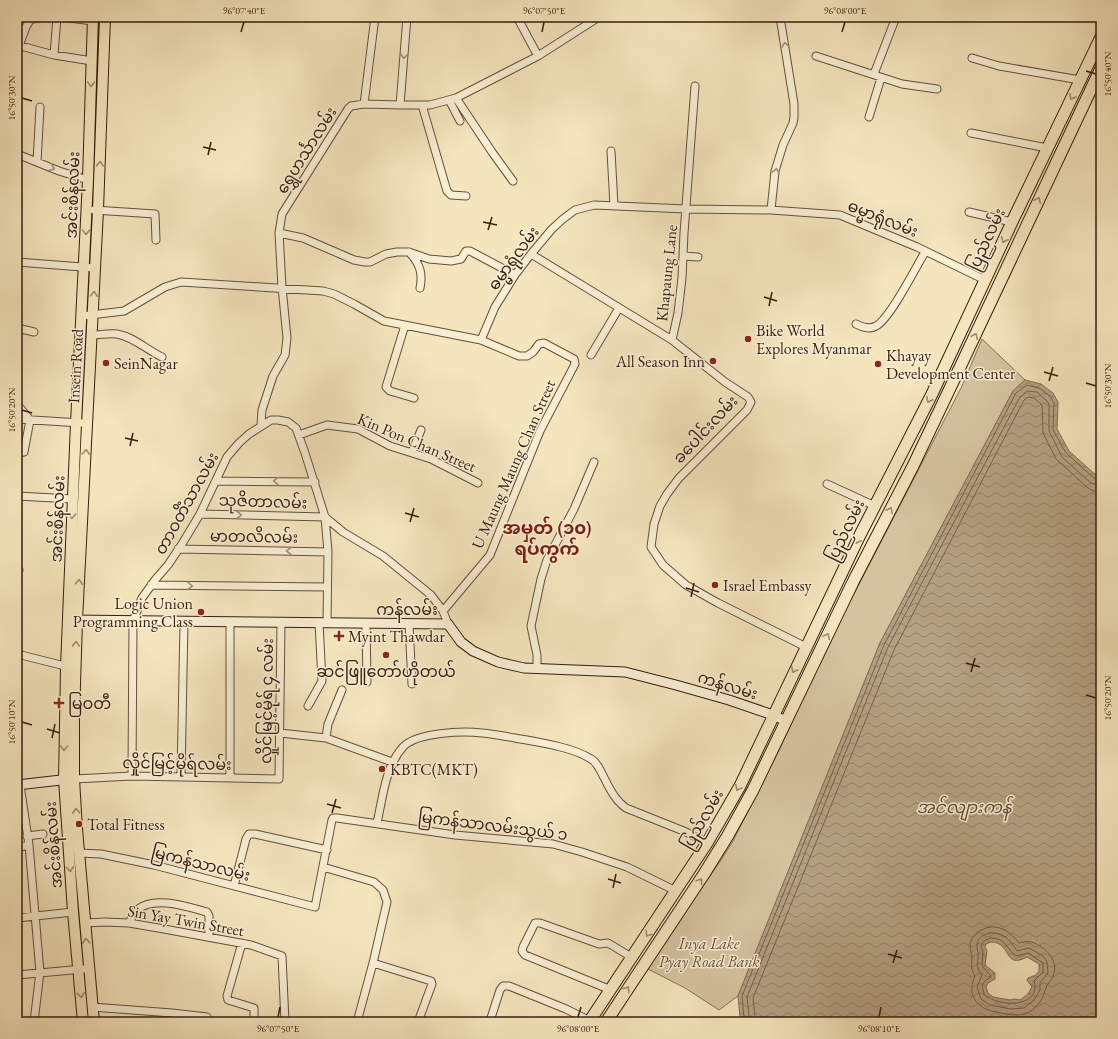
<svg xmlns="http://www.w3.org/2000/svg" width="1118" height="1039" font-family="'EB Garamond','Noto Sans Myanmar',serif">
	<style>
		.park { fill: #d4c39f; stroke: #867056 }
		.water { fill: url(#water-waves); stroke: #826c54; fill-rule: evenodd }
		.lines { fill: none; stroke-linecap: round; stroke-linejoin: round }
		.shore { stroke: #765f48; stroke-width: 1 }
		.minor-casing { stroke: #664f3a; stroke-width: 9 }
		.secondary-casing { stroke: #371d0e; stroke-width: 11 }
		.primary-casing { stroke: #371d0e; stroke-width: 12 }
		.trunk-casing { stroke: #371d0e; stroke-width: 13 }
		.minor { stroke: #f8eed4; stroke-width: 7 }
		.secondary { stroke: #f8eed4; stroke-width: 9 }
		.primary { stroke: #f4e5bd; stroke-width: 10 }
		.trunk { stroke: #f4e5bd; stroke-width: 11 }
		.oneway { stroke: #a1907b }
		.oneway2 { stroke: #9f8b6e }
		.ticks { fill: none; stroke: #371d0e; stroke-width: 1.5 }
		.poi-dot { fill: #8f2418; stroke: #f8eed4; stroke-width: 1.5 }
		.labels { text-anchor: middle; stroke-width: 3; stroke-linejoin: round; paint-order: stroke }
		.street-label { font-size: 16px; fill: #371d0e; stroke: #f8eed4 }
		.poi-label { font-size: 16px; fill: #371d0e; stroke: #f8eed4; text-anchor: start }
		.park-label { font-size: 16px; font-style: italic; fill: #664f3a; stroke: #f8eed4 }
		.water-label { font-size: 17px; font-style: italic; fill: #634b37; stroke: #f8eed4 }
		.quarter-label { font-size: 18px; font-weight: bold; fill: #7a1f14; stroke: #f8eed4 }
		.neatline { fill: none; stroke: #371d0e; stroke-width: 1.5 }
		.ticks-label { font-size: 10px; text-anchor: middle; fill: #371d0e }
	</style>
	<defs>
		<pattern id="water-waves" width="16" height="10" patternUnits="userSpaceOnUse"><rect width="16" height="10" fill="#b4a182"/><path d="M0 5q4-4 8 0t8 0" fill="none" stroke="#938369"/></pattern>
	</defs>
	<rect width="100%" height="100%" fill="#f4e5bd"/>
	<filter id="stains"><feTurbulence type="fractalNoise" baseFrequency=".005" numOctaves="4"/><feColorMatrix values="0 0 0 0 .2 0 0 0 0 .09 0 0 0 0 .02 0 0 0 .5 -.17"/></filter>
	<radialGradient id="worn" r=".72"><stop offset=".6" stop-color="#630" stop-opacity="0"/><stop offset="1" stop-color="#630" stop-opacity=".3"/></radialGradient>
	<path class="park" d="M982,339L1025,380L1013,391L880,643L738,996L719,1010L685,988L646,968L719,863L733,841L781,746L829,642L962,386Z"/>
	<path class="water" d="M1025,380L1041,384L1053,393L1058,402L1057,429L1069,451L1097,476L1101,477V1022H737L740,1017L738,996L880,643L1013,391ZM991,942C1012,942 1003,970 1027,957L1039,964V971L1036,975L1028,978L1027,980L1032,987L1028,994L1020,1000L1015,999L1010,1000L993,997L988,993L986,987L988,983L995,979V973L985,965L987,951L985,947L986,944Z"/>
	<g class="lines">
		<path class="shore" d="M989,927C1003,926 1010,932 1019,943C1023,942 1027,941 1031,942C1045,946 1060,961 1053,976C1052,980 1049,981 1048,984C1044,989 1045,997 1039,1003C1028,1018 1013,1016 997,1012C991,1011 986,1010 981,1006C970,998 970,987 975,976C970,968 972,963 972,955C971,952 970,949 970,946C971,935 979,930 989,927Z
			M989,933C1004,932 1009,939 1017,951L1029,948L1043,956L1047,962L1048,973L1040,983V990L1034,1000L1024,1008L1011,1009L990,1005L981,999L977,987L982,975C974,965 979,964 978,953C976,941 976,938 989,933Z
			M991,938C1007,938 1006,949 1016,956L1028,953L1043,963V972L1034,981C1042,1008 998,1008 984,994L982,985L986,980L990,978L991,976L982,966L983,952L981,946L984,941Z
			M742,1022L744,1017L742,996L884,645L1016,393L1027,385L1039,388L1050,396L1054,403L1053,430L1066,453L1095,479L1101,481
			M747,1022L749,1016L747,997L888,647L1020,397L1027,391L1037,392L1046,400L1049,404V431L1062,457L1091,483L1101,486
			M754,1022L755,1016L753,998L894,650L1024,400L1028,397L1034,398L1042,405L1043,433L1056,459L1088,488L1093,491L1101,492"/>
		<defs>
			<path id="minor" d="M61,17L93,21
				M517,17L538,56
				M17,45L54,55L92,61
				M19,46L26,27L30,20L38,18L52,17
				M54,55L57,17
				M816,56L902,84L937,89
				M972,58L999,66L1080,80
				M874,74L896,17
				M456,98L492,152L513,181
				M449,100L460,121
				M364,104L375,17
				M400,105L407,17
				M422,105L447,191L451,195L466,196
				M869,117L881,78
				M971,133L1047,148
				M611,151L614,206
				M17,154L59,171L88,180
				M37,162L40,107
				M94,210L155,214L156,240
				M771,210L775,171L783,145L793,123L794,118V104L780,17
				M969,212L1012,222
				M279,233L303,238L354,260L365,262H370L386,254L397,252H409L429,259L451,261L461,259L466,251H470L515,275
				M409,252C420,264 423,273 420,288
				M531,254L672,340L725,382L748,397L751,402L747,410L679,478L667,494L660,506L654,524L651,547L663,565L686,585L718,603L806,647
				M683,256L698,257
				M17,262L95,268
				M82,316L124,311L165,287L181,282L323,291L334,294L354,304L384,321L481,340L519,356H527L533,352L539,344L544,343L574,359L575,364L540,431L490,555L443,611
				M856,324C862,327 869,330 876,326C890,319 916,267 925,252
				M405,325L386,387L390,391L414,398
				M17,328L34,332
				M92,335C100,335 109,333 117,334C134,337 147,350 162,357
				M481,340L495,307L515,275L531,254L552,229L563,219L575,210L594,205L686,209L771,210L840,215L917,247L985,280
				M672,340L678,313L682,278L684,233L695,86
				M591,355L619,308
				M17,404L30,420L24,452L17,453
				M17,419L81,423
				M261,425L262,410L273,376L285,355L287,338L282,287L279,233L282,214L348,109L351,106L364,104L400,105H430L456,98L538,56L599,17
				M299,435L327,425L358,429L390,446L431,459L478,483
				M412,452L421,430
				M216,481L315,482
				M827,484L875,506
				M17,496L73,499
				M200,514L325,517L343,532L383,556L431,595L443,611L448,624
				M178,549L328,552
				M17,570H19
				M151,585L327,587
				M366,624L367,682
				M409,624L412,684
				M17,654L69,667
				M537,669V655L531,626L541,579L547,560L574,509L594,462
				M308,706L322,681L319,623
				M280,733L326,738L392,762
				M326,738L328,724L342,690
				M132,776L133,621L142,598L155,580L168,565L182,544L200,514L227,457L239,443L249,434L271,420H278L288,422L296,428L305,453L325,517L328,552L327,623
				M181,777L184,622
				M230,778V622
				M74,779L132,776L279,779L281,623
				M20,785L29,845L40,972L34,1022
				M377,823C383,797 385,767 403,747C417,732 463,731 482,733C493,734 504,736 515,738C537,742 573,747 591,759C595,761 597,765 599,768C607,782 612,798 626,808L686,832L707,843
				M27,836L43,834
				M17,848L29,845
				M79,853L101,854L154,865L315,907L332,820L333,818H337L455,835L553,844L582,852L627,867L676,891
				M323,867L374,882L383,890L387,902L373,963L357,1022
				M234,886L246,839L249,834H255L327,850
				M17,918L73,912
				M85,923L105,922L129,923L164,929L251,945L282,956L285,1022
				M129,923C131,919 134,913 137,910C154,895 188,907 207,912L209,916V937
				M242,943L227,996L228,1000L254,1008V1022
				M373,963L431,981L432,984L418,1022
				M17,975L83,969
				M611,990L525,955L522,951L523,947L535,923H540L599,944L608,943L633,958
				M92,1007L172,1013L207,1017
				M490,1021L500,990L503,986H509L566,1009L590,1021"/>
			<path id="secondary" d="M70,620L448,624L461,642L473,651L498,662L524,668L625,672L676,685L729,700L773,715L786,721
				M17,785L70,779"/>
			<path id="primary" d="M83,1022L73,912L64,780L66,667L76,423L88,180L93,17
				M94,1022L77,829L74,779V716L77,620L98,210L105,17"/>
			<path id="trunk" d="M589,1022L707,843L740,786L860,535L932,394L1012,222L1101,37
				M606,1022L704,874L727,837L753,790L853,582L913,466L962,363L1101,68"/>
		</defs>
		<use href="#minor" class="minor-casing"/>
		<use href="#secondary" class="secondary-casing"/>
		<use href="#primary" class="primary-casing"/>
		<use href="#trunk" class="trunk-casing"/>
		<use href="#minor" class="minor"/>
		<use href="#secondary" class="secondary"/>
		<use href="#primary" class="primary"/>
		<use href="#trunk" class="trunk"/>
	</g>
	<defs><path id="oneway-chevron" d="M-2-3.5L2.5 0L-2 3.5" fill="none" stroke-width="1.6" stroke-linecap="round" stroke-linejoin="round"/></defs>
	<g class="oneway">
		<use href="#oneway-chevron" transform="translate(785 45) rotate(-99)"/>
		<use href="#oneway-chevron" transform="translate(404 56) rotate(94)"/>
		<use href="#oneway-chevron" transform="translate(52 168) rotate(23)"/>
		<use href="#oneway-chevron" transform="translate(776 171) rotate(-77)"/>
		<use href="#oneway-chevron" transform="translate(276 481) rotate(-179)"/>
		<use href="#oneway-chevron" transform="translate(239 515) rotate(2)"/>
		<use href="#oneway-chevron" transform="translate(289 551) rotate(-179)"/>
		<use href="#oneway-chevron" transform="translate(190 586) rotate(1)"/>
	</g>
	<g class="oneway2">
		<use href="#oneway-chevron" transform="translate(91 84) rotate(92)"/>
		<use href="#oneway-chevron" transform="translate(1072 97) rotate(116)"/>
		<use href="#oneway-chevron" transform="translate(100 164) rotate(-88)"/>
		<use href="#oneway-chevron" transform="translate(1038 200) rotate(-65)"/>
		<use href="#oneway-chevron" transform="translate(86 232) rotate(92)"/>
		<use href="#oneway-chevron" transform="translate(1004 240) rotate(114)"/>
		<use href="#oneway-chevron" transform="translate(94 294) rotate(-87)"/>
		<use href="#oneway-chevron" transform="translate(975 336) rotate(-65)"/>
		<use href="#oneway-chevron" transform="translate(929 400) rotate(116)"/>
		<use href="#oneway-chevron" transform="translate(86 452) rotate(-87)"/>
		<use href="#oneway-chevron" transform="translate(890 510) rotate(-63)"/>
		<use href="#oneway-chevron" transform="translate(72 516) rotate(92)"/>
		<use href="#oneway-chevron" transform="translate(857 541) rotate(116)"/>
		<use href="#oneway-chevron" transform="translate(79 582) rotate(-87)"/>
		<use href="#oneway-chevron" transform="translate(827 636) rotate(-64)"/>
		<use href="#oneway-chevron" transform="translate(76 644) rotate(-88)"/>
		<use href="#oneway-chevron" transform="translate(794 670) rotate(116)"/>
		<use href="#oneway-chevron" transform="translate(64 748) rotate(91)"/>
		<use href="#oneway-chevron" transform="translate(738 788) rotate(118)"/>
		<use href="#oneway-chevron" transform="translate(76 811) rotate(-93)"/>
		<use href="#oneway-chevron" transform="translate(70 869) rotate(86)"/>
		<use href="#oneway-chevron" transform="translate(700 881) rotate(-56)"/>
		<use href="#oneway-chevron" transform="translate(648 934) rotate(123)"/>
		<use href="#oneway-chevron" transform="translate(86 941) rotate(-95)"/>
		<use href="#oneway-chevron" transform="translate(627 989) rotate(-57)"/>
		<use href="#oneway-chevron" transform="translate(81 995) rotate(84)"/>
	</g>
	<path class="ticks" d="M241,32L244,22M542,32L544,22M842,32L845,22M1086,71L1096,74M22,98L32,101M203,147L216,150M208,155L211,142M483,222L497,225M488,230L492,217M764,297L777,301M769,306L772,292M1044,372L1058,376M1049,381L1053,367M1086,383L1096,386M22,410L32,413M125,438L138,441M130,446L133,433M405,513L419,517M410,522L414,508M686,588L699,592M691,597L694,583M966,663L980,667M971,672L975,658M1086,695L1096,698M22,722L32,725M47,729L60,733M52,738L55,724M327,804L341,808M332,813L336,799M608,879L621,883M613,888L616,874M888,954L902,958M893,963L897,950M278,1017L280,1007M578,1017L581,1007M879,1017L881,1007"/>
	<g class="poi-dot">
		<circle cx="748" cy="339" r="4"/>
		<circle cx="713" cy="361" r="4"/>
		<circle cx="106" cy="363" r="4"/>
		<circle cx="878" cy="364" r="4"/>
		<circle cx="715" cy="585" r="4"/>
		<circle cx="201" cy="612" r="4"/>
		<path d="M337 630h4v4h4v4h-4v4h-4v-4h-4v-4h4z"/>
		<circle cx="386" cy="655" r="4"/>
		<path d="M57 697h4v4h4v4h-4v4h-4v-4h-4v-4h4z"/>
		<circle cx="382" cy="769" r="4"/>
		<circle cx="79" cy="824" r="4"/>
	</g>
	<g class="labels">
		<g class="street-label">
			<text transform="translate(306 150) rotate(-58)" y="6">ရွှေဟင်္သာလမ်း</text>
			<text transform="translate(72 195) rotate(-88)" y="6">အင်းစိန်လမ်း</text>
			<text transform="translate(883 218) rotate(22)" y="6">ဓမ္မာရုံလမ်း</text>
			<text transform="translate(986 239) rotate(-65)" y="6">ပြည်လမ်း</text>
			<text transform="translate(513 258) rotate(-54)" y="6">ဓမ္မာရုံလမ်း</text>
			<text transform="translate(666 273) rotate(-84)" y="6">Khapaung Lane</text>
			<text transform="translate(75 366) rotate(-87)" y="6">Insein Road</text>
			<text transform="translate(705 429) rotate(-47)" y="6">ခပေါင်းလမ်း</text>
			<text transform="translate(417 442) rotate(23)" y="6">Kin Pon Chan Street</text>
			<text transform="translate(513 464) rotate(-66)" y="6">U Maung Maung Chan Street</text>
			<text transform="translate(263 501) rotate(2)" y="6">သုဇိတာလမ်း</text>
			<text transform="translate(186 503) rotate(-61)" y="6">တာဝတိံသာလမ်း</text>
			<text transform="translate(57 519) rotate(-88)" y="6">အင်းစိန်လမ်း</text>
			<text transform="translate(845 530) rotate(-64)" y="6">ပြည်လမ်း</text>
			<text transform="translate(254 536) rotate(1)" y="6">မာတလိလမ်း</text>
			<text x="407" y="615">ကန်လမ်း</text>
			<text transform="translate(728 685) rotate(17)" y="6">ကန်လမ်း</text>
			<text transform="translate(266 701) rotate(-89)" y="6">လှိုင်မြင့်မိုရ် ၄ လမ်း</text>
			<text transform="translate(177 763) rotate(1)" y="6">လှိုင်မြင့်မိုရ်လမ်း</text>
			<text transform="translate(702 819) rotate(-60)" y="6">ပြည်လမ်း</text>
			<text transform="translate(493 825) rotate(7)" y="6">မြကန်သာလမ်းသွယ် ၁</text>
			<text transform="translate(53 845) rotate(-94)" y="6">အင်းစိန်လမ်း</text>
			<text transform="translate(201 863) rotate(14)" y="6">မြကန်သာလမ်း</text>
			<text transform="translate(186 920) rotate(10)" y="6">Sin Yay Twin Street</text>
		</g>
		<g class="poi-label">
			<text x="756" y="336">Bike World<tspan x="756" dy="18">Explores Myanmar</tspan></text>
			<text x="886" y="361">Khayay<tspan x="886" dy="18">Development Center</tspan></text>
			<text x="705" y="367" text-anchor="end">All Season Inn</text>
			<text x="114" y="369">SeinNagar</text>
			<text x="723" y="591">Israel Embassy</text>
			<text x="193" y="609" text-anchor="end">Logic Union<tspan x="193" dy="18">Programming Class</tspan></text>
			<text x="348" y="642">Myint Thawdar</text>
			<text x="386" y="677" text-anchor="middle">ဆင်ဖြူတော်ဟိုတယ်</text>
			<text x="68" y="709">မြဝတီ</text>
			<text x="390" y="775">KBTC(MKT)</text>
			<text x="87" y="830">Total Fitness</text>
		</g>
		<g class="park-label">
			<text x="709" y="949">Inya Lake<tspan x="709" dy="18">Pyay Road Bank</tspan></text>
		</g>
		<g class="water-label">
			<text x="964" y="813">အင်လျားကန်</text>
		</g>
		<g class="quarter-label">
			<text x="547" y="534">အမှတ် (၁၀)<tspan x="547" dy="21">ရပ်ကွက်</tspan></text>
		</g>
	</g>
	<rect width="1118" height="1039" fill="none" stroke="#f4e5bd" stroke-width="44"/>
	<rect x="22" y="22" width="1074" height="995" class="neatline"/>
	<g class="ticks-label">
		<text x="244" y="14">96°07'40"E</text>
		<text x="544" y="14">96°07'50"E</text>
		<text x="845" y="14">96°08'00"E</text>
		<text transform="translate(1107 74) rotate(-90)" y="4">16°50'40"N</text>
		<text transform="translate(11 98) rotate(-90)" y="4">16°50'30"N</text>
		<text transform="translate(1107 386) rotate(-90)" y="4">16°50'30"N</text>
		<text transform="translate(11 410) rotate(-90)" y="4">16°50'20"N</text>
		<text transform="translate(1107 698) rotate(-90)" y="4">16°50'20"N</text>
		<text transform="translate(11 722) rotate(-90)" y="4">16°50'10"N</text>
		<text x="278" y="1032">96°07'50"E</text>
		<text x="578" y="1032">96°08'00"E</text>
		<text x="879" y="1032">96°08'10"E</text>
	</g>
	<rect width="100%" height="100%" filter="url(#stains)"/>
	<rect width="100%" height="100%" fill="url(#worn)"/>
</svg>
